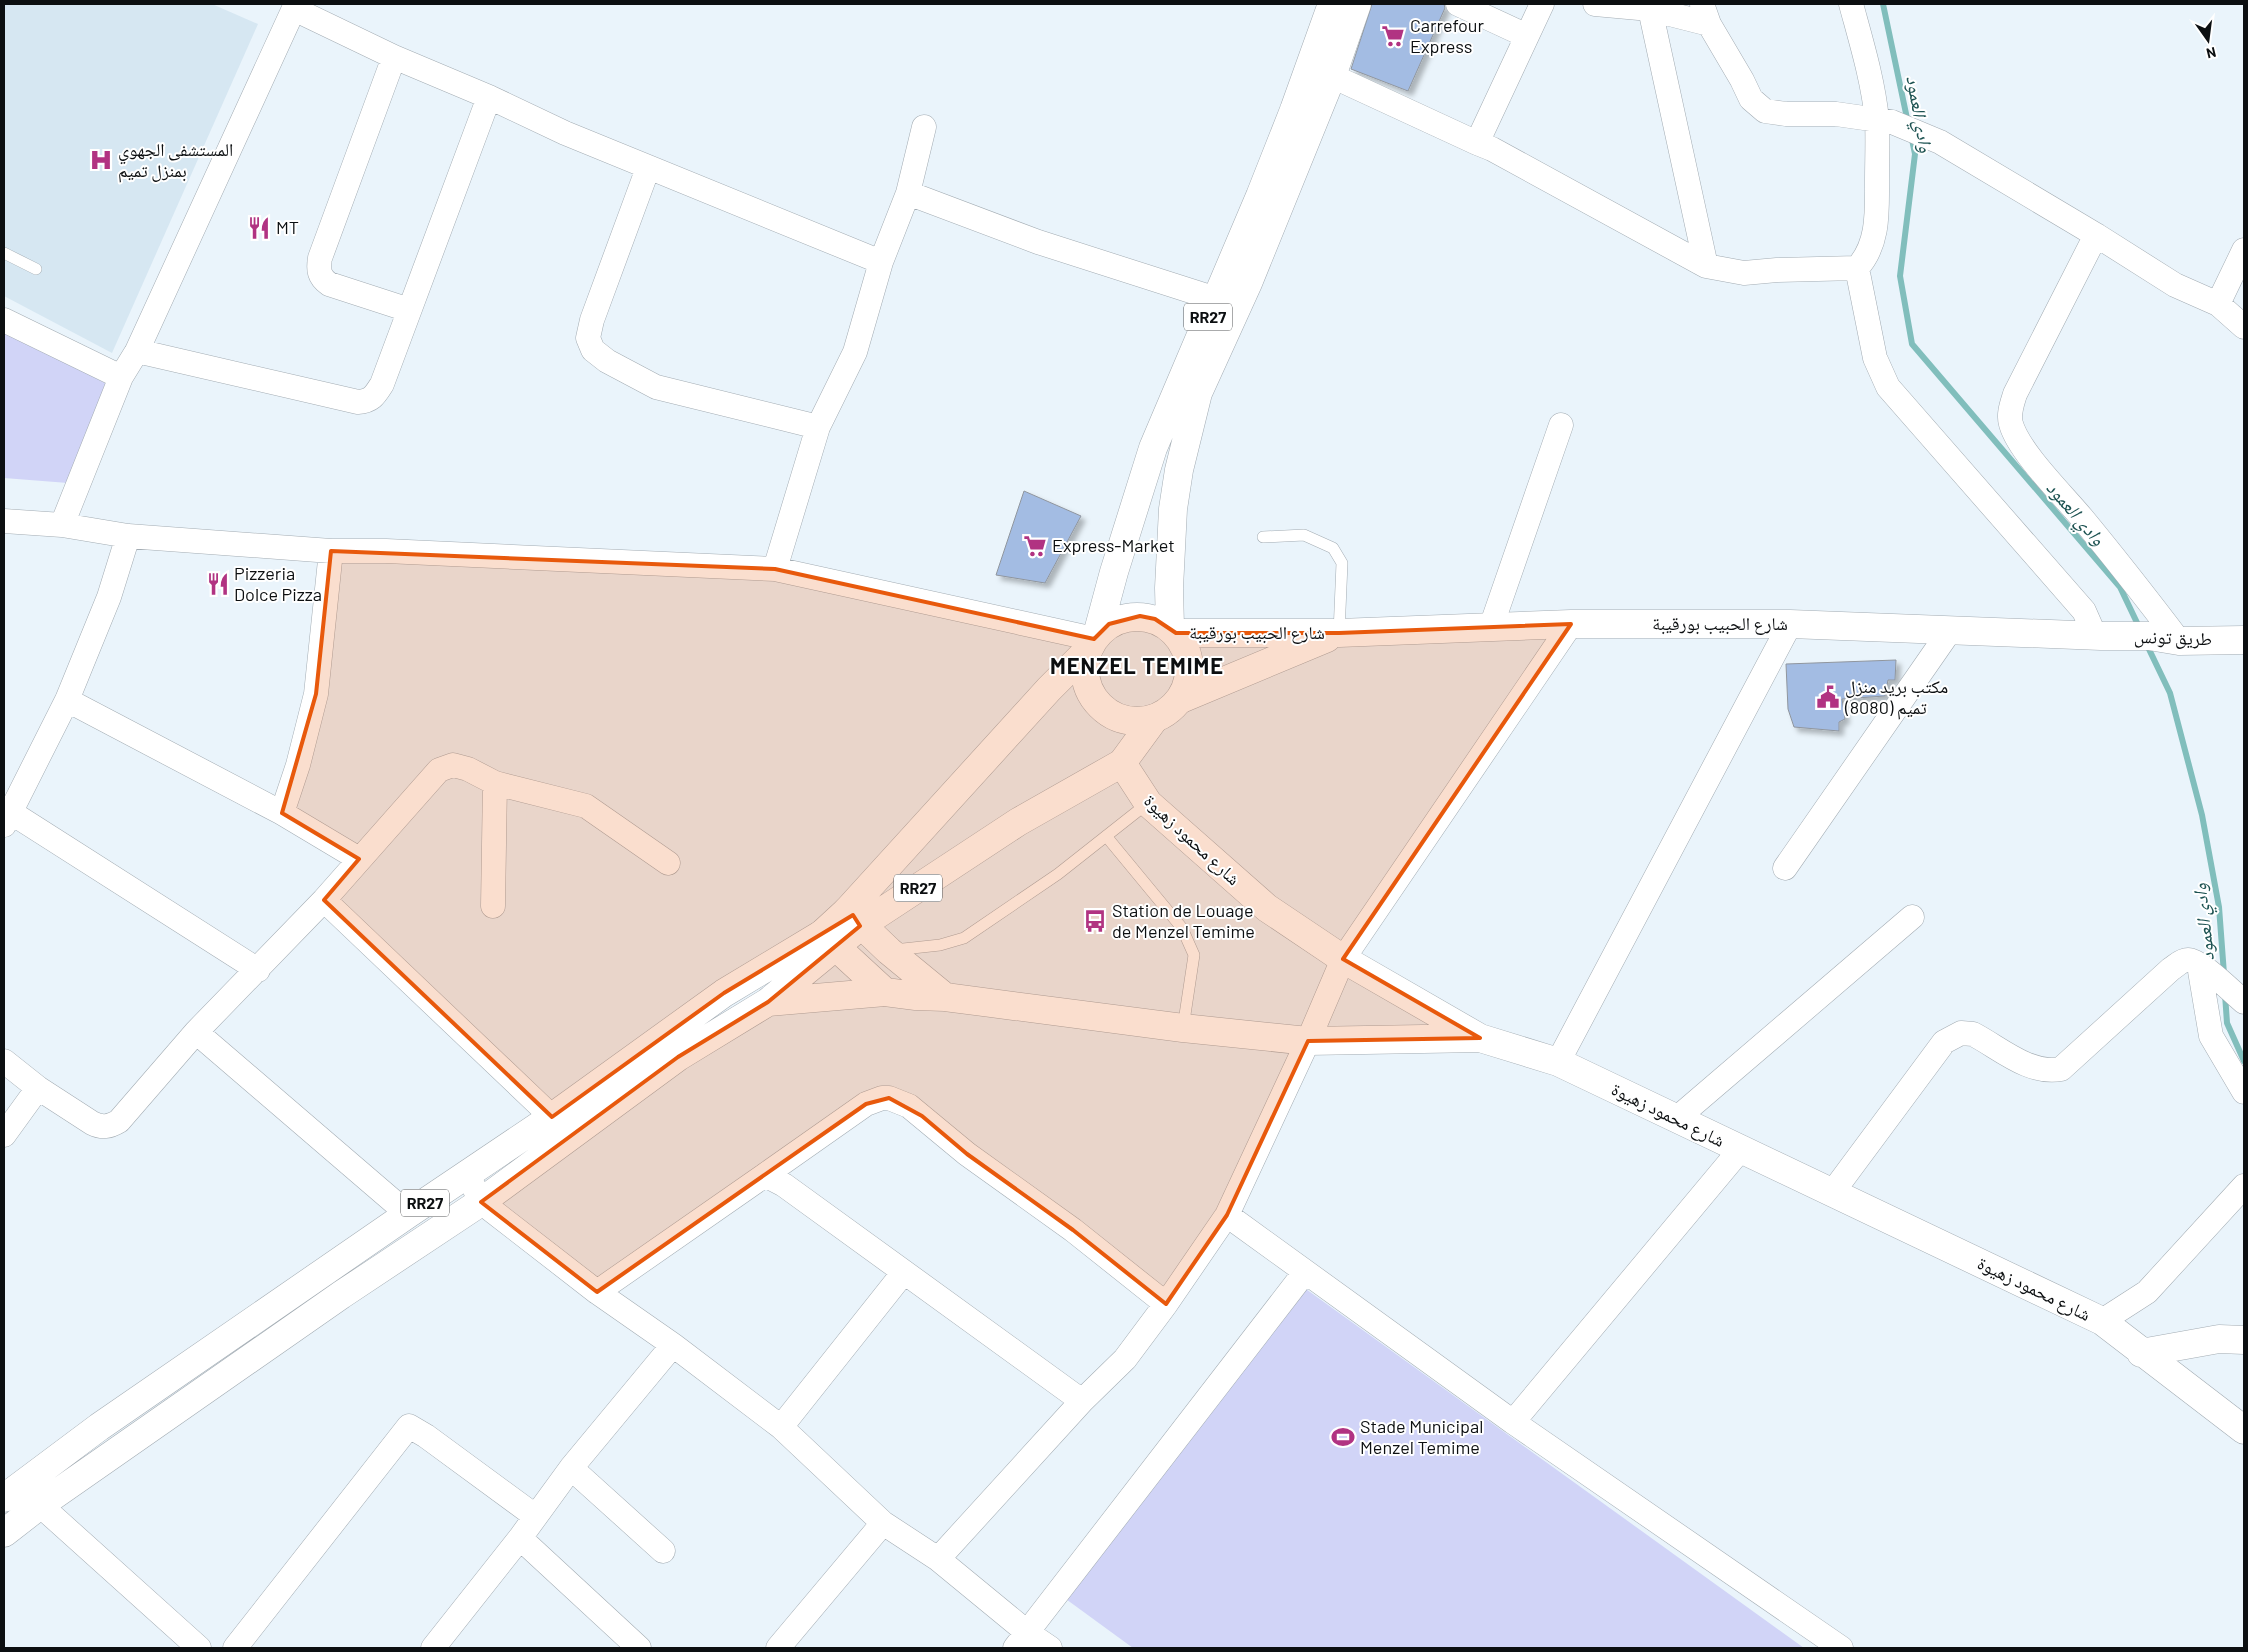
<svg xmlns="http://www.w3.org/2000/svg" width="2248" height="1652" font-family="Barlow,'Noto Naskh Arabic',sans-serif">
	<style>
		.built { fill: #d6e7f2 }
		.green { fill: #d1d4f7 }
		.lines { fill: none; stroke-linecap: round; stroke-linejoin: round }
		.stream { stroke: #81bebc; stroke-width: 6 }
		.building { fill: #a3bce3; stroke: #90969e; filter: url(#shadow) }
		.lane-casing { stroke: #a3acb3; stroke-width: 12 }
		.street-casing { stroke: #a3acb3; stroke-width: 25 }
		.secondary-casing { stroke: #a3acb3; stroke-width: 29 }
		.primary-casing { stroke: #a3acb3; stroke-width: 29 }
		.highway-casing { stroke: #a3acb3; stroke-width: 29 }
		.lane { stroke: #fff; stroke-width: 11 }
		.street { stroke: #fff; stroke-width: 24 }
		.secondary { stroke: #fff; stroke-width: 28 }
		.primary { stroke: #fff; stroke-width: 28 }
		.highway { stroke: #fff; stroke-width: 28 }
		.marked { fill: #e8590c; fill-opacity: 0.2; stroke: #e8590c; stroke-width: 4; stroke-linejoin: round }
		.labels { text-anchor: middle; stroke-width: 4; stroke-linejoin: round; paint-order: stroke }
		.shield { fill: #fff; stroke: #555758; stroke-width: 1 }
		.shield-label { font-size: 16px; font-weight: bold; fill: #0c0f11 }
		.poi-label { font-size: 18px; fill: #0c0f11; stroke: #fff; text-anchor: start }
		.street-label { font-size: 18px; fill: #0c0f11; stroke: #fff }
		.water-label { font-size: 19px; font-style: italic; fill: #1c5251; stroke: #fff }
		.district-label { font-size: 22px; font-weight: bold; letter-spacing: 1px; fill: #0c0f11; stroke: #fff }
	</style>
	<defs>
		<filter id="shadow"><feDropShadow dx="4.5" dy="4.5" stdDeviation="2.5" flood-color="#0004"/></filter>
	</defs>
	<rect width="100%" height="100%" fill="#eaf4fb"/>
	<path class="built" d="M4,4H212L258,24L112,353L4,296Z"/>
	<path class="green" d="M4,331L107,384L68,483L4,478Z
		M1292,1279L1804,1648H1133L1059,1594Z"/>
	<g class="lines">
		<path class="stream" d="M1883,4L1908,123
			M1911,135L1915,154L1900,276L1912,344L2120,587L2140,629
			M2146,643L2170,693L2202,815L2219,907L2224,974
			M2225,994L2227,1023L2244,1061"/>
	</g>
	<path class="building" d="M1372,4H1444L1445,8L1408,91L1351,69Z
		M1024,491L1081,516L1045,583L996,575Z
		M1896,660L1895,680H1888L1885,696L1842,699L1845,719L1839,722V731L1794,727L1788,709L1786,664Z"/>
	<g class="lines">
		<defs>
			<path id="lane" d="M4,253L36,269
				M1263,537L1304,535L1333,548L1342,563L1339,633
				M1106,836L1182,928L1194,955L1183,1028
				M894,950L940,945L964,938L1058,874L1148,803"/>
			<path id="street" d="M1458,4L1527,36
				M1542,4L1477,143L1492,149L1706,266L1744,273L1777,270L1857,268C1879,244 1877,212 1877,181C1877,161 1878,140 1877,120C1873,80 1861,41 1851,4
				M1595,4L1650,9L1709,24
				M1702,4L1709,24L1742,80L1751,99L1765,111L1786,114H1836L1892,122L1940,142L2096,235L2175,285L2218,304L2244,327
				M294,9L394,57L489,97L565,133L881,262
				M1650,9L1706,266
				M394,57L320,258C318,270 319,277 329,284L409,310
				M1332,76L1477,143
				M648,168L592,320L588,338L593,350L607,361L656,387L818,427
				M908,193L1038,242L1216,299
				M2096,235L2015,394C2012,404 2008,414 2011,424C2019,452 2063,495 2082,518C2115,558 2147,599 2179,641
				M1857,268L1875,358L1888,387L2084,611L2095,636
				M2218,304L2244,250
				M4,320L121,377
				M137,351L358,402C372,401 375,395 382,384L489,97
				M4,521L62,525L128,536L331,551H386L775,569L1094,639
				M62,525L121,377L137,351L296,4
				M775,569L818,427L855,352L881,262L908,193L924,127
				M1491,627L1561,425
				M67,700L282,813L359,859
				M4,808L258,970
				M282,813L298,765L316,694L331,551
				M4,825L67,700L109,597L128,536
				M1785,868L1951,629
				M324,900L552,1117
				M493,906L495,783
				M2199,965L2211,1036L2244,1092
				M196,1032L408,1214
				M4,1061L38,1088L92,1123C102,1128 109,1127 119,1121L196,1032L324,900L439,770L453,765L468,769L495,783L586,806L668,863
				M1558,1062L1790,624
				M1676,1119L1912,917
				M4,1135L38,1088
				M468,1175L481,1202L597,1292L673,1345L781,1427L883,1523L938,1559L1028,1633L1050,1648
				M765,1175L866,1104L882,1098H889L909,1106L967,1154L1073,1230L1166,1304
				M1832,1193L1944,1042L1961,1033L1973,1034C2000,1048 2029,1075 2061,1069L2171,969C2176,966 2181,960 2188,960C2201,960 2233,993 2244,1002
				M1227,1215L1513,1422L1841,1648
				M597,1292L765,1175L784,1185L1082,1401
				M2102,1321L2147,1292L2244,1186
				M1513,1422L1740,1150
				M781,1427L904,1272
				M571,1468L663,1551
				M28,1490L40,1505L199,1648
				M520,1538L639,1648
				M938,1559L1082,1401L1125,1359L1166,1304L1227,1215L1308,1041L1343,959L1571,624
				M235,1648L409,1426L426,1436L535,1516
				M433,1648L520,1538L571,1468L673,1345
				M778,1648L883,1523
				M1015,1648L1305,1272"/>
			<path id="secondary" d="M1176,633H1339L1571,624H1790L2101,636H2149L2179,641L2244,640
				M1181,699L1327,638
				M1122,763L1148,803L1267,908L1343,959L1480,1038L1558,1062L2102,1321L2244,1430
				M847,911L889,951L945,997
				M822,934L885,992L916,996L945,997L1183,1028L1308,1041L1480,1038
				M2141,1353L2219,1339L2244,1340"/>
			<path id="primary" d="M768,1002L885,992
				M4,1498L99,1427L408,1214L552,1117L724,993L822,934L847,911L1049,689L1088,650
				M4,1533L40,1505L341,1295L481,1202L678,1057L768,1002L863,924L1018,822L1122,763L1155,718"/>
			<path id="highway" d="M1085 669a52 52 0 1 1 104 0a52 52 0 1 1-104 0Z
				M1170,627L1169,588L1173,509L1179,470L1198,393L1248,283L1332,76L1357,4
				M1097,635L1114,572L1153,448L1260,196L1294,110L1332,4"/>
		</defs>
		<use href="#lane" class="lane-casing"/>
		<use href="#street" class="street-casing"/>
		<use href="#secondary" class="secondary-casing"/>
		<use href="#primary" class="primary-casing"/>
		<use href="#highway" class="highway-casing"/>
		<use href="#lane" class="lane"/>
		<use href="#street" class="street"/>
		<use href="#secondary" class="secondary"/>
		<use href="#primary" class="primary"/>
		<use href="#highway" class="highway"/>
	</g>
	<path class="marked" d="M331,551L775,569L1094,639L1109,624L1140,616L1155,619L1176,633H1339L1571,624L1343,959L1480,1038L1308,1041L1227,1215L1166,1304L1073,1230L967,1154L922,1116L889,1098L866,1104L597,1292L481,1202L678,1057L768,1002L860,926L853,915L724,993L552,1117L324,900L359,859L282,813L316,694Z"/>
	<defs>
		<symbol id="supermarket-bare" viewBox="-9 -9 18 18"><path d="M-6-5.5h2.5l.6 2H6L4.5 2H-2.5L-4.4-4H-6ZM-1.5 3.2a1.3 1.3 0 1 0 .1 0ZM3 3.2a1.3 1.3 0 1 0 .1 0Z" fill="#b13382" stroke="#fff" stroke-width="2.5" paint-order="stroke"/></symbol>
		<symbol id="hospital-bare" viewBox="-9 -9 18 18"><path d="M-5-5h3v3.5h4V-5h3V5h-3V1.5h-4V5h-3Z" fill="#b13382" stroke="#fff" stroke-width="2.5" paint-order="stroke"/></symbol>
		<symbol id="restaurant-bare" viewBox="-9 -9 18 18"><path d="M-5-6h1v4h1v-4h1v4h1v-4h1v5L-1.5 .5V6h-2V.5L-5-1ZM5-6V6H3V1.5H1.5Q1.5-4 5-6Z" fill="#b13382" stroke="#fff" stroke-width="2.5" paint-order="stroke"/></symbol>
		<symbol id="civic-bare" viewBox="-9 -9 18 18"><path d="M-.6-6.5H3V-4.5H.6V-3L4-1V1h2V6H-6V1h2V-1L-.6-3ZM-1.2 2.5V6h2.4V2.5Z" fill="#b13382" stroke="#fff" stroke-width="2.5" paint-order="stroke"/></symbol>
		<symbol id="bus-bare" viewBox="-9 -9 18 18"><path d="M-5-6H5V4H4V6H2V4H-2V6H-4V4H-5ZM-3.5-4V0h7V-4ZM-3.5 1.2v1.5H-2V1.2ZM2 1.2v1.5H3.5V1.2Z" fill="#b13382" stroke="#fff" stroke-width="2.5" paint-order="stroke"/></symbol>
		<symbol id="stadium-bare" viewBox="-9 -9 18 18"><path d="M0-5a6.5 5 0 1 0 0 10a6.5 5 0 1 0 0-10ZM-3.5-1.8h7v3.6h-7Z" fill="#b13382" stroke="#fff" stroke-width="2.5" paint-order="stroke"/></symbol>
	</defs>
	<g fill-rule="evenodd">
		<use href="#supermarket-bare" x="1377" y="20" width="32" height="32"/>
		<use href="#hospital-bare" x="85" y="144" width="32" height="32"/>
		<use href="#restaurant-bare" x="243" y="212" width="32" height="32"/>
		<use href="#supermarket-bare" x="1019" y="530" width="32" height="32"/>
		<use href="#restaurant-bare" x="202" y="568" width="32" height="32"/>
		<use href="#civic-bare" x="1812" y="681" width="32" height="32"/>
		<use href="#bus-bare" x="1079" y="905" width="32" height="32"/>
		<use href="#stadium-bare" x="1327" y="1421" width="32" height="32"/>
	</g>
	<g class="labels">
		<g class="shield">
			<rect x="1184" y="303.5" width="48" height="27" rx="4"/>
			<rect x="894" y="874.5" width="48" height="27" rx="4"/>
			<rect x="401" y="1189.5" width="48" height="27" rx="4"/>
		</g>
		<g class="shield-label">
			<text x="1208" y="323">RR27</text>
			<text x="918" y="894">RR27</text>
			<text x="425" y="1209">RR27</text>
		</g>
		<g class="poi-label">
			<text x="1410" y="32">Carrefour<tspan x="1410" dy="21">Express</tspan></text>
			<text x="118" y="156">المستشفى الجهوي<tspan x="118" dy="21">بمنزل تميم</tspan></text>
			<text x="276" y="234">MT</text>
			<text x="1052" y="552">Express-Market</text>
			<text x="234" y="580">Pizzeria<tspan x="234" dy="21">Dolce Pizza</tspan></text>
			<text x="1845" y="693">مكتب بريد منزل<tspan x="1845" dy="21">تميم (8080)</tspan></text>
			<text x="1112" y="917">Station de Louage<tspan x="1112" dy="21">de Menzel Temime</tspan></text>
			<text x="1360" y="1433">Stade Municipal<tspan x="1360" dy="21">Menzel Temime</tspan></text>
		</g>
		<g class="street-label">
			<text x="1720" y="630">شارع الحبيب بورقيبة</text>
			<text x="1257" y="639">شارع الحبيب بورقيبة</text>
			<text transform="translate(2173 638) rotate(2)" y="6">طريق تونس</text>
			<text transform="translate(1192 840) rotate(43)" y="6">شارع محمود زهيوة</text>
			<text transform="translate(1668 1115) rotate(26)" y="6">شارع محمود زهيوة</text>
			<text transform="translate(2034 1289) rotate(26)" y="6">شارع محمود زهيوة</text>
		</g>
		<g class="water-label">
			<text transform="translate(1920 114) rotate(80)" y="7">وادي العمود</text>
			<text transform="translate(2076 513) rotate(49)" y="7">وادي العمود</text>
			<text transform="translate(2203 922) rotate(-96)" y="7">وادي العمود</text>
		</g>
		<g class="district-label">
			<text x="1137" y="674">MENZEL TEMIME</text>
		</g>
	</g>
	<rect width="2248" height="1652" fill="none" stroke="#0c0f11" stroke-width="10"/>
	<g transform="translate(2208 40) rotate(166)" stroke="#ffffff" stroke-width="4" paint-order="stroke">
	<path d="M0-4L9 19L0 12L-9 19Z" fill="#0c0f11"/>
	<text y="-8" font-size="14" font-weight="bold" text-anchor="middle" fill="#0c0f11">N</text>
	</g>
</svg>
